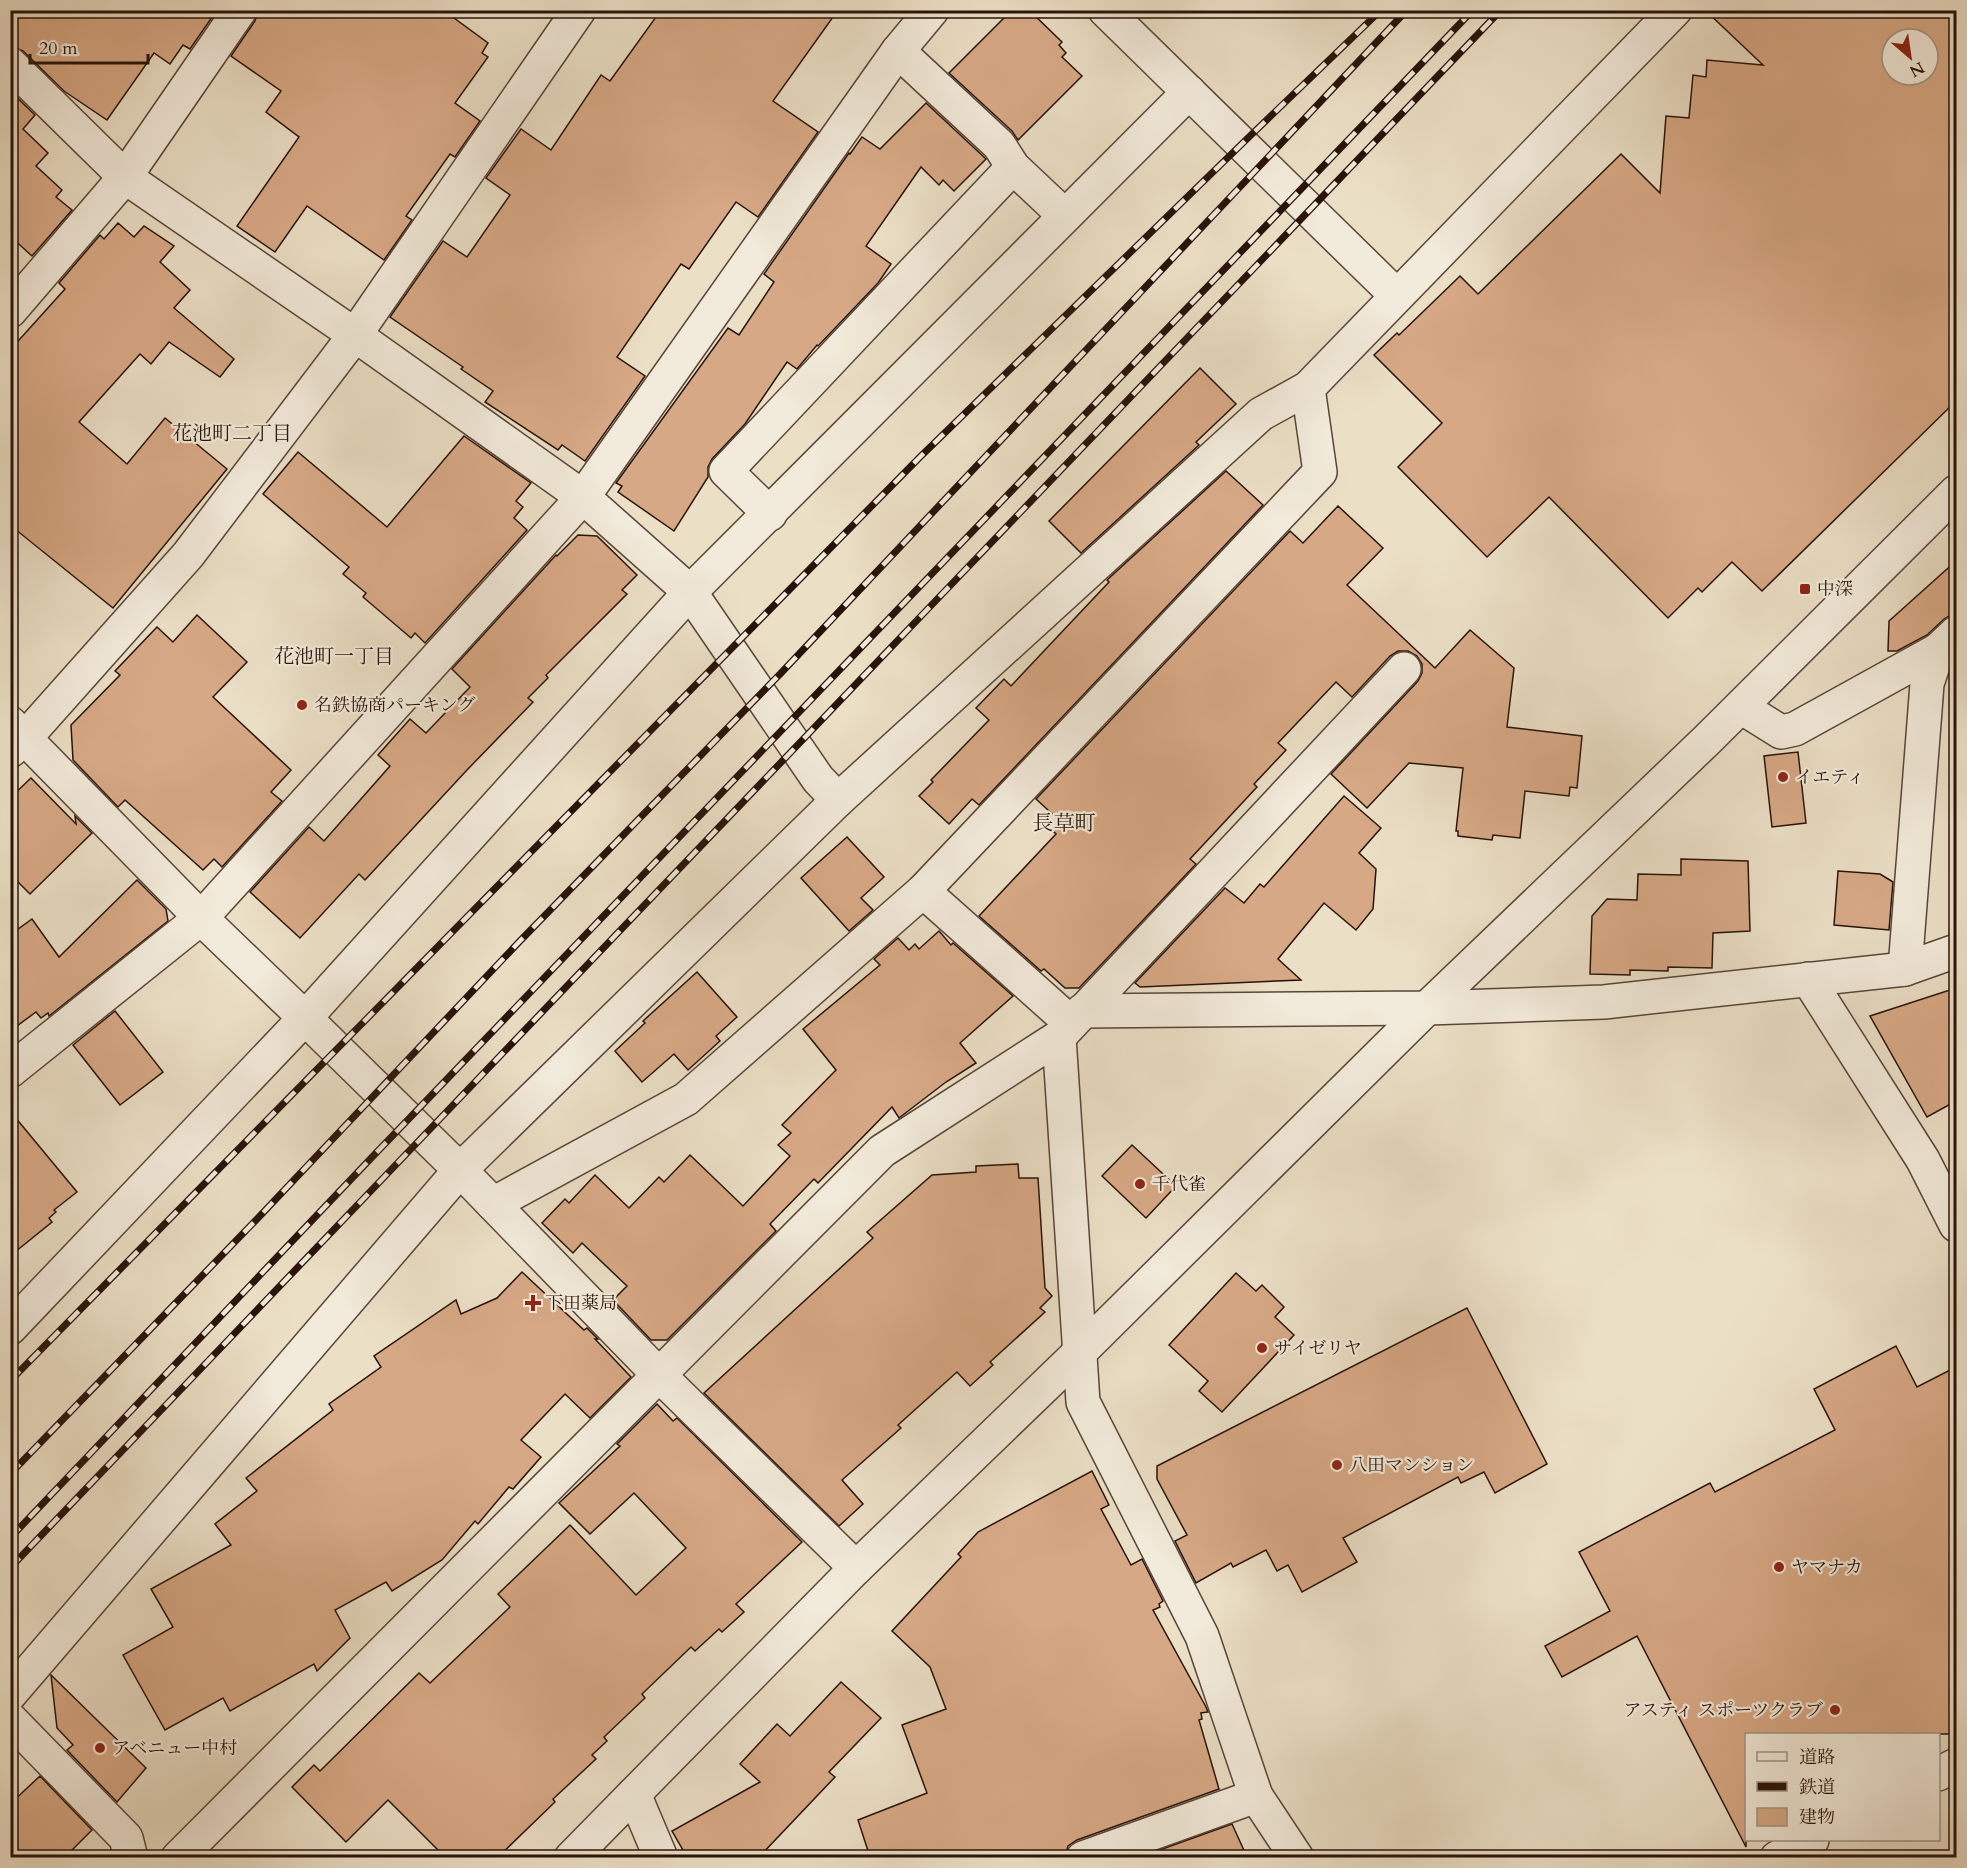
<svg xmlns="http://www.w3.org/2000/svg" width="1967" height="1868" viewBox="0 0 1967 1868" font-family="Cardo,'Noto Serif JP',serif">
  <rect width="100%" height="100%" fill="#ebdfc6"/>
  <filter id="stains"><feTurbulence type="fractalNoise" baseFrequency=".00333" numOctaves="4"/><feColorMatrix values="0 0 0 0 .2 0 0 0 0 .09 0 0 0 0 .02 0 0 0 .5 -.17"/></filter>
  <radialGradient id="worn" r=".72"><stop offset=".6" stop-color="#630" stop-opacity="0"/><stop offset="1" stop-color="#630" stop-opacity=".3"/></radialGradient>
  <!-- building -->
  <g fill="#d7a885" stroke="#28130a" stroke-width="1.5" fill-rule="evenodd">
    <path d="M10,10H217L190,49L183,45L170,64L154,53L107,120L64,91L23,51L10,46Z"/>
    <path d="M259,10H443L488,43L482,53L488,57L455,103L480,121L455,157L450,154L406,216L412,220L384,260L307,206L275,252L237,226L299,137L266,112L281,91L231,56L255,21Z"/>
    <path d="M661,10H838L773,101L818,132L758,217L736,202L689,269L681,264L617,357L645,376L585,461L562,445L558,450L485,402L493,391L461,369L463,367L390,317L443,241L467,257L510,195L486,178L521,129L551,150L601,75L610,81Z"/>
    <path d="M1012,10H1029L1062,42L1059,45L1066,53L1062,57L1082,76L1018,140L1012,131L949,73Z"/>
    <path d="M1705,10H1956V401L1762,591L1732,562L1702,592L1698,588L1668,618L1549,497L1487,557L1398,467L1442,423L1374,355L1397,333L1399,335L1460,276L1478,294L1621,154L1660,193L1666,116L1689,118L1693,75L1706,77L1707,60L1763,65ZM1892,39H1928V75H1892Z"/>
    <path d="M10,91L35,115L23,129L48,153L36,166L62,190L56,197L72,210L32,256L10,236Z"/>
    <path d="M926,103L986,159L954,191L943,180L939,185L921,167L866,246L891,264L878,283L818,346L817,345L797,369L787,362L745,424L712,459L708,467V477L674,531L618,492L622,486L616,483L728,328L739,335L774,282L764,274L849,153L850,154L862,137L880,149Z"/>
    <path d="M118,223L134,237L144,226L174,246L160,262L190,290L174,308L234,359L220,377L169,342L151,364L140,354L79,422L127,464L165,418L227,469L113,608L10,525V350L65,289L59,283L100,235L104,239Z"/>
    <path d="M1200,368L1236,404L1196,442L1199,445L1081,553L1049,521Z"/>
    <path d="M464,436L531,483L516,501L523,507L514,518L527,530L425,643L415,633L411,638L363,597L366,593L343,574L349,567L263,494L298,452L387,527Z"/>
    <path d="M1226,471L1263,505L979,805L972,799L949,824L919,796L933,782L931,780L989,720L976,708L1004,679L1011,686L1109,582L1107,580Z"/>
    <path d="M1338,506L1383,548L1347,585L1435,668L1470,630L1514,668L1507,727L1582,736L1577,788L1570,787L1569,796L1525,791L1520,838L1493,835L1492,840L1458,836V831H1456L1463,768L1409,763L1367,808L1331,774L1418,681L1422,673V664L1417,656L1408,651H1398L1390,656L1352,697L1336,682L1278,743L1286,750L1254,784L1257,787L1190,859L1196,864L1079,988H1065L1044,969L1041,971L979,916L1056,834L1052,830L1060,821L1036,799L1290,531L1303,543Z"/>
    <path d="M578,535L597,536L637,575L622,590L627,594L546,675L548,678L528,698L533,702L467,770L365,880L359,874L300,938L250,892L309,827L324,841L390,766L378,755L410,719L426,733L470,687L452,669L556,555L557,556Z"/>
    <path d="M1956,561V615H1951L1944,619L1927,635L1897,651H1888L1889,621Z"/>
    <path d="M197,615L247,662L213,697L291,770L271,792L282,801L222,867L214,859L203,870L125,800L118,807L73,760L71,725L120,675L115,671L157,627L173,642Z"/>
    <path d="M1798,752L1806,823L1772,827L1764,756Z"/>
    <path d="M31,778L76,824L75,816L92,833L30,894L10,874V798Z"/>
    <path d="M1344,796L1381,828L1359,853L1376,869L1373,909L1356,930L1324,903L1278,959L1301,980L1140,987L1135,983L1225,888L1244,903L1260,884L1264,887Z"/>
    <path d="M847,837L884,877L861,898L873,910L849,931L801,878Z"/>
    <path d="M1681,859L1748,861L1750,931L1713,933L1712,968L1668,967V971L1630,970V975L1590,974L1592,916L1607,899L1637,900L1638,874L1681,875Z"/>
    <path d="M1838,871L1880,874L1893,882L1889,930L1834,925Z"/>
    <path d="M137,880L166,909L168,921L49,1016L48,1013L41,1018L36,1012L10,1031V935L32,919L59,957Z"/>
    <path d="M939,931L951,945L953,943L1013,996L960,1043L976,1063L946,1082L899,1118L892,1107L818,1183L814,1179L770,1224L776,1231L667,1340H651L613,1300L627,1286L582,1243L573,1253L542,1223L565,1199L569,1203L595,1175L629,1208L659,1177L664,1182L690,1155L743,1206L790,1156L778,1145L791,1133L782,1125L836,1070L803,1029L880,965L874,959L898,938L909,950L915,944L919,949Z"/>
    <path d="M697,972L737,1017L716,1036L720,1041L688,1070L674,1054L642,1082L615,1051L645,1023L643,1021Z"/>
    <path d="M1956,988V1101L1927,1117L1870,1016Z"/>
    <path d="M115,1011L163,1072L120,1105L73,1045Z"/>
    <path d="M10,1111L77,1192L54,1210L56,1212L49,1218L52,1222L10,1256Z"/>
    <path d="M1132,1145L1176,1186L1146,1218L1102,1176Z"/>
    <path d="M1018,1164L1019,1178H1038L1045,1288L1052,1296L1040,1308L1045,1312L990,1362L993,1365L970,1386L957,1372L898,1425L901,1428L842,1480L863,1504L839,1526L704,1393L873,1238L867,1232L932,1175L976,1172V1166Z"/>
    <path d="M522,1272L584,1330L587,1328L598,1339H595L631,1377L590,1418L565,1394L521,1440L541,1457L513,1489L509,1487L478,1524L475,1521L442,1560L392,1591L386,1582L335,1610L350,1638L317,1671L314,1664L230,1711L223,1698L165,1730L123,1655L173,1627L151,1589L231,1545L215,1524L257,1491L246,1478L333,1410L329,1404L381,1367L374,1356L456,1300L461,1314L497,1298Z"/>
    <path d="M1236,1273L1256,1291L1262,1285L1284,1307L1275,1317L1294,1335L1222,1412L1199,1391L1208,1381L1169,1345Z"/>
    <path d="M1467,1308L1547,1464L1495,1493L1484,1472L1461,1483L1458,1477L1343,1538L1357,1562L1302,1592L1288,1565L1277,1571L1266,1550L1233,1567L1231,1563L1196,1583L1175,1541L1187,1535L1157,1479V1466Z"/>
    <path d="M1896,1346L1917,1387L1956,1367V1734H1746V1847L1637,1636L1562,1677L1545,1646L1610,1611L1579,1552L1710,1483L1715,1492L1835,1430L1814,1389Z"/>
    <path d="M657,1404L673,1421L677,1418L802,1542L736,1604L744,1612L722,1632L719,1629L695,1651L691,1647L642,1694L645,1698L604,1737L607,1741L592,1755L596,1759L553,1799L555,1802L498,1857H445L388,1800L346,1842L292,1787L314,1765L320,1771L419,1673L430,1683L510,1607L498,1594L570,1525L636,1595L686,1548L634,1493L590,1534L559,1503L620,1446L617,1444Z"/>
    <path d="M1092,1471L1109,1505L1101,1509L1131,1565L1142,1559L1163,1601L1159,1604L1160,1607L1153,1610L1206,1707L1208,1712L1201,1713L1202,1719L1199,1720L1219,1789L1077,1840L1068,1846L1065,1857H870L858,1820L927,1793L902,1725L946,1709L930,1667L892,1631L961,1557L958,1554L978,1532Z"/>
    <path d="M51,1675L146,1768L117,1802L67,1750L73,1745L57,1728Z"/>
    <path d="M841,1682L881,1718L829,1772L835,1777L759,1857H687L672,1831L760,1782L740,1764L777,1724L790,1736Z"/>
    <path d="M40,1776L92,1830L65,1857H10V1804Z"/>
    <path d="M1232,1824L1247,1857H1140Z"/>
  </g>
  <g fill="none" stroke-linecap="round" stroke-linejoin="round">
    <!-- minor casing -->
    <g stroke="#594639" stroke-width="36">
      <g id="minor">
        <path d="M1105,10L1397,296"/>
        <path d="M898,51L999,145L1013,167L1065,216"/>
        <path d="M10,64L125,177L355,335L583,497L690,592L818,779L838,800"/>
        <path d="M10,311L125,177L240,10"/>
        <path d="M770,514L726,471L1013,167"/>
        <path d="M1741,707L1781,732L1795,729L1938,650"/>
        <path d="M10,723L201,918L305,1018L460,1170L658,1374L856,1568"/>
        <path d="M10,751L25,738L188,555L355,335L579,10"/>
        <path d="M923,891L1071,1023"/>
        <path d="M1905,969L1927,684L1938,650L1956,633"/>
        <path d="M1808,979L1923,1160L1956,1225"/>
        <path d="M1082,1011L1427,1008L1604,1002L1905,969L1956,951"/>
        <path d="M1059,1037L1083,1402L1202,1636L1256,1796L1297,1858"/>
        <path d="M10,1071L201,918L583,497L898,51L932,10"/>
        <path d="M493,1204L686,1099L923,891L1320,472L1308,388"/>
        <path d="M10,1328L305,1018L690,592L1189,92"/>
        <path d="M10,1694L460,1170L838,800L1261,414L1308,388L1675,10"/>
        <path d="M10,1719L126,1838L131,1858"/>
        <path d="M1938,1774L1956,1765"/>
        <path d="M634,1794L661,1858"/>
        <path d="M178,1858L882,1151L1059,1037L1404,669"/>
        <path d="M571,1858L856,1568L1081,1351L1427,1008L1708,739L1956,492"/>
        <path d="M1083,1858L1256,1796"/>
        <path d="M1777,1858L1812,1840"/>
      </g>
    </g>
    <!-- minor -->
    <use href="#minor" stroke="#f2eada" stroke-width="33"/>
    <!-- rail casing -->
    <g stroke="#28130a" stroke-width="7">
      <g id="rail">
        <path d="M10,1381L920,457L1251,135L1381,10"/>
        <path d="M10,1474L258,1218L519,942L782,672L1407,10"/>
        <path d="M10,1538L376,1153L1473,10"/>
        <path d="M10,1568L1501,10"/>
      </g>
    </g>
    <!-- rail -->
    <use href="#rail" stroke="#f2eada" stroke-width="4.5" stroke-dasharray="14" stroke-linecap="butt"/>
  </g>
  <!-- markers -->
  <g fill="#8f2418" stroke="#f2eada" stroke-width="2">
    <rect x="1799" y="583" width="12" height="12" rx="3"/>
    <circle cx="302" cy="705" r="6"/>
    <circle cx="1783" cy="777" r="6"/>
    <circle cx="1140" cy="1184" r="6"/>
    <path d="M530 1294h6v6h6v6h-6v6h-6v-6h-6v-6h6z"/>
    <circle cx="1262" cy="1348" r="6"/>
    <circle cx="1337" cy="1465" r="6"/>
    <circle cx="1779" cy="1567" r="6"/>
    <circle cx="1835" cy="1710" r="6"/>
    <circle cx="100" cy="1748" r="6"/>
  </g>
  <g text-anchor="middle" stroke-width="4.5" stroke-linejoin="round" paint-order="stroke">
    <!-- poi labels -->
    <g font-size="18" fill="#28130a" stroke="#f2eada" text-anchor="start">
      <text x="1817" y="595">中深</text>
      <text x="314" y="711">名鉄協商パーキング</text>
      <text x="1795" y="783">イエティ</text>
      <text x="1152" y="1190">千代雀</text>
      <text x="545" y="1309">下田薬局</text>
      <text x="1274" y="1354">サイゼリヤ</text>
      <text x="1349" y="1471">八田マンション</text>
      <text x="1791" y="1573">ヤマナカ</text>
      <text x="1823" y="1716" text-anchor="end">アスティ スポーツクラブ</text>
      <text x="112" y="1754">アベニュー中村</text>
    </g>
    <!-- neighbourhood labels -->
    <g font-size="20" fill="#28130a" stroke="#f2eada">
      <text x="232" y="440">花池町二丁目</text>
      <text x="334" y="663">花池町一丁目</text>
    </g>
    <!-- quarter labels -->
    <g font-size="21" fill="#28130a" stroke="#f2eada">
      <text x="1064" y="830">長草町</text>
    </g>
  </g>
  <!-- margin -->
  <rect width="1967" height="1868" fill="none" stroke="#ebdfc6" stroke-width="36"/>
  <rect x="12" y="12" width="1943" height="1844" fill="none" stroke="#28130a" stroke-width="3"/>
  <rect x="18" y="18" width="1931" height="1832" fill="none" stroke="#28130a" stroke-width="1.5"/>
  <!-- legend -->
  <rect x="1745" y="1733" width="195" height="108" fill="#f2eada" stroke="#a19487" stroke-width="1.5"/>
  <rect x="1757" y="1752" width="30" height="9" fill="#f2eada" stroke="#a19487" stroke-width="1.5"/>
  <text x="1799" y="1763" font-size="18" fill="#28130a">道路</text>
  <rect x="1757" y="1782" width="30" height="9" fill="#28130a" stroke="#a19487" stroke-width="1.5"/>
  <text x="1799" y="1793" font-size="18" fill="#28130a">鉄道</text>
  <rect x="1757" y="1808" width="30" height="18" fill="#d7a885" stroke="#a19487" stroke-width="1.5"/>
  <text x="1799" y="1823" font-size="18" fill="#28130a">建物</text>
  <!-- north arrow -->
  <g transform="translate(1910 57) rotate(151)"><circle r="28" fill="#f2eada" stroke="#a19487" stroke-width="1.5"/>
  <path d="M0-4.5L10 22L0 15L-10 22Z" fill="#8f2418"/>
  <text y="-9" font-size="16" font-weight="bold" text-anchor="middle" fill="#28130a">N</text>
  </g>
  <!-- scale -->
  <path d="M30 54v9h118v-9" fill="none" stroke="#28130a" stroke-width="3"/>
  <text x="39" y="54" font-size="18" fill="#28130a" stroke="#f2eada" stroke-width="4.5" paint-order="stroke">20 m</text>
  <rect width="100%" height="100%" filter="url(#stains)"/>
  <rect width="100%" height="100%" fill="url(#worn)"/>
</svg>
